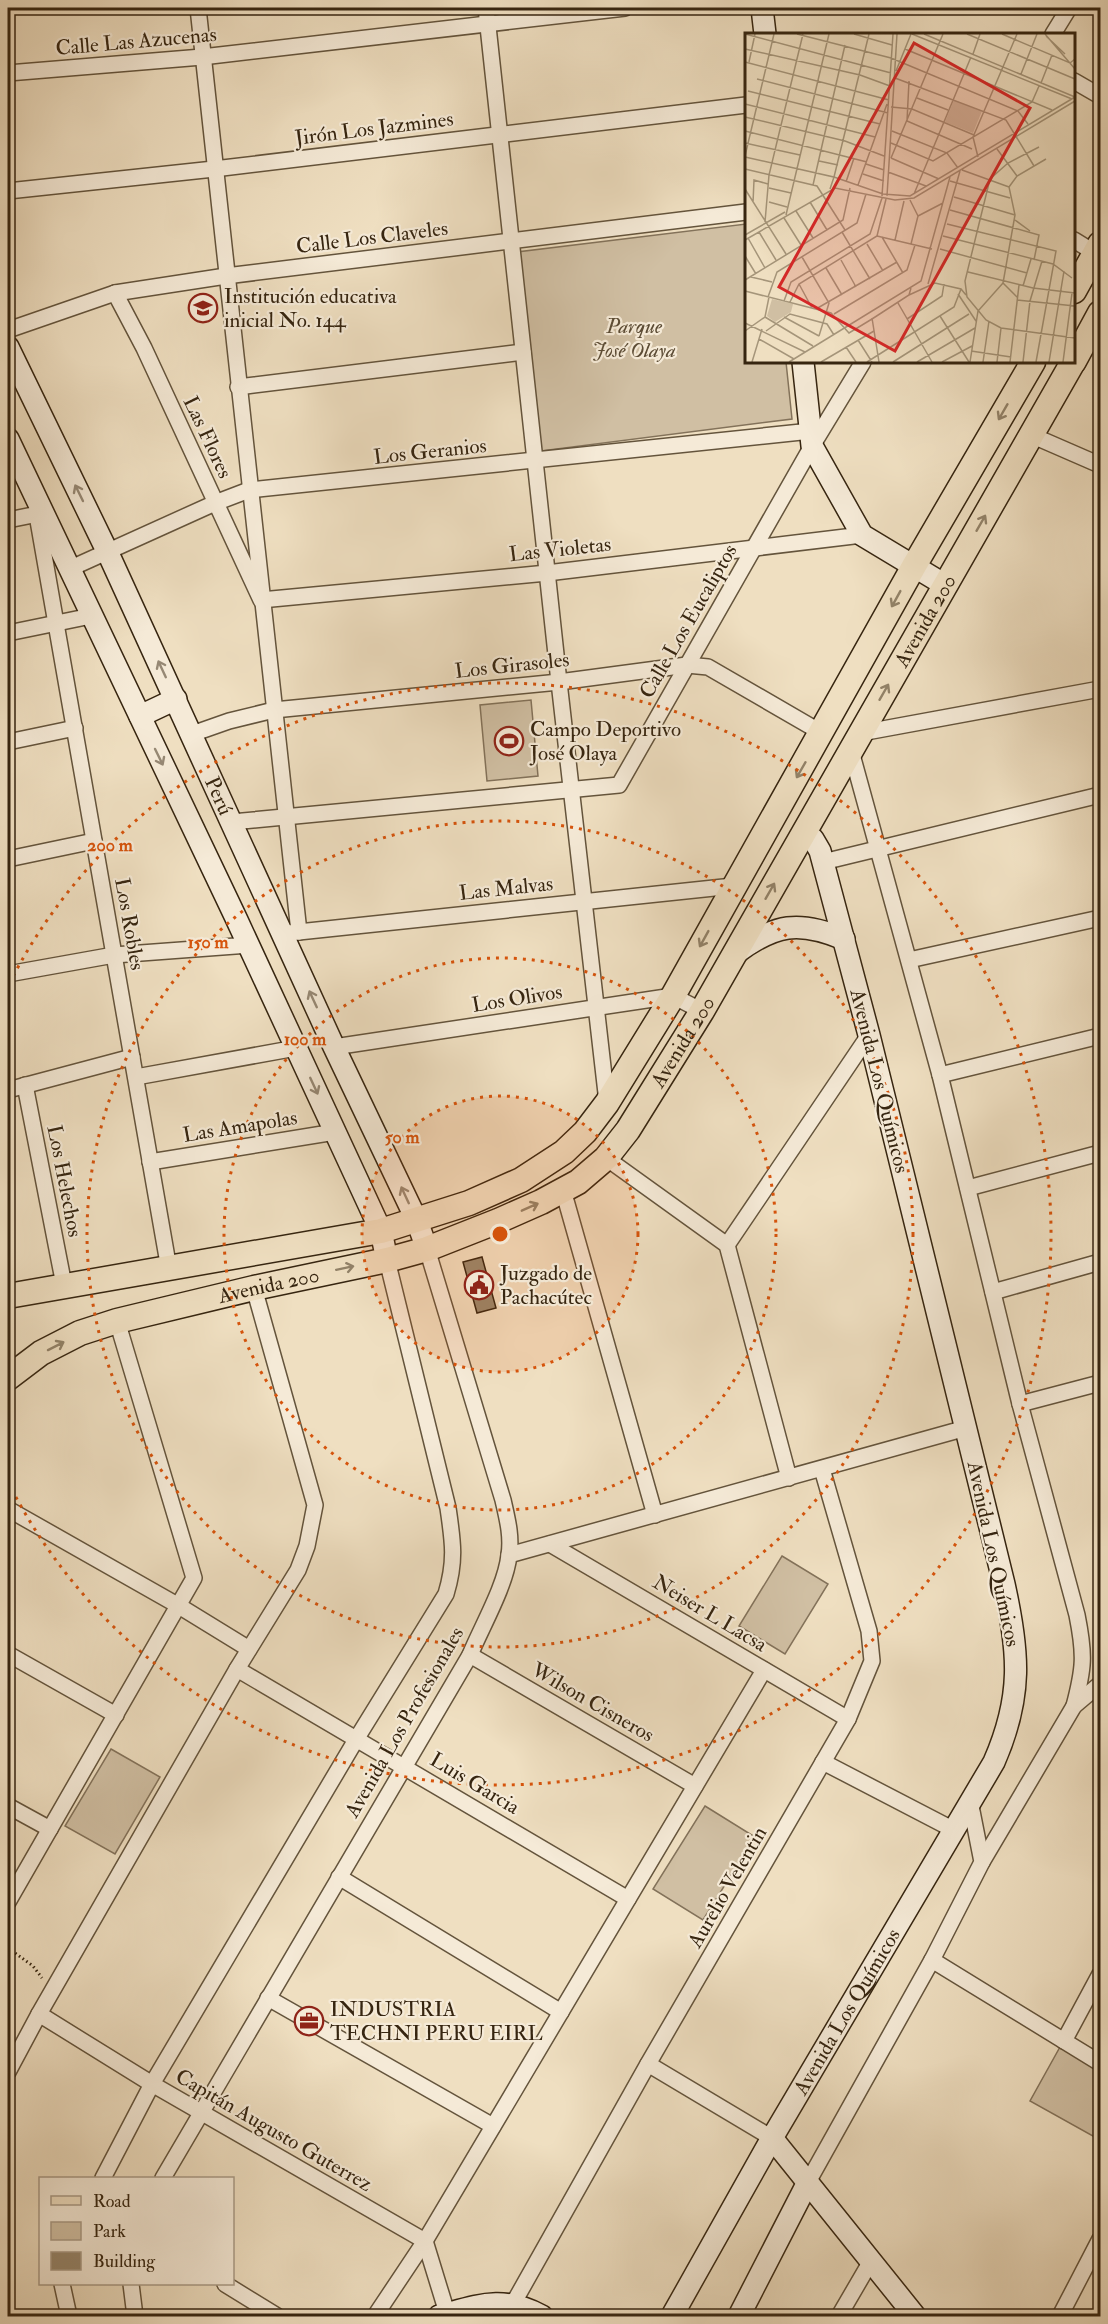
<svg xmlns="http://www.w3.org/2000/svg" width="1108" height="2324" viewBox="0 0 1108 2324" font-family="'IM FELL Double Pica',serif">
  <rect width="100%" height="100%" fill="#efdfc1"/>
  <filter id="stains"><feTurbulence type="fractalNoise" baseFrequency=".00333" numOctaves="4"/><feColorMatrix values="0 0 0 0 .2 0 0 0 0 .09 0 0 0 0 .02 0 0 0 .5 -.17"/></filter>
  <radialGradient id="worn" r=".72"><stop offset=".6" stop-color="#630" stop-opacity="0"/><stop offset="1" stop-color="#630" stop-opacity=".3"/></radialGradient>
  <!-- green -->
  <g fill="#d0bfa3" stroke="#83725a" stroke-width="1.5">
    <path d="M746,224V362H786L792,419L541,451L517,252Z"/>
    <path d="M531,700L538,776L487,781L480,705Z"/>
    <path d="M782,1556L828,1584L785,1654L739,1626Z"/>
    <path d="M111,1749L160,1777L115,1854L65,1826Z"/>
    <path d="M705,1806L755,1837L703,1920L653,1889Z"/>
    <path d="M1060,2047L1100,2070V2140L1030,2101Z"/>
  </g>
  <!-- building -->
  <path fill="#96866c" stroke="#362510" stroke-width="1.5" d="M482,1257L496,1308L477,1313L463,1262Z"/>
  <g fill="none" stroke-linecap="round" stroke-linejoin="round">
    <!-- street casing -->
    <g stroke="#64543c" stroke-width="18">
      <g id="street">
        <path d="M198,8L299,932"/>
        <path d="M486,8L559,682L607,1102"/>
        <path d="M1053,34L1069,8"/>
        <path d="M8,73L202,57L625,8"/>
        <path d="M1074,81L1100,96"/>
        <path d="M8,191L214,169L746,105"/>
        <path d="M1074,240L1100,256"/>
        <path d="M115,293L144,348L261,600L547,573L862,535"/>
        <path d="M8,330L115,293L226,276L746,212"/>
        <path d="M238,387L523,352"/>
        <path d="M1031,435L1100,465"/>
        <path d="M37,515L169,1269"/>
        <path d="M8,520L43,513"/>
        <path d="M69,569L215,503L249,490L811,431"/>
        <path d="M8,633L91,616"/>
        <path d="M861,733L1100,689"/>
        <path d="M192,734L229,721L274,710L559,682L687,665L708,667L822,733"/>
        <path d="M8,742L75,728"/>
        <path d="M851,751L940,1075L1020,1404L1077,1615C1085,1655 1084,1668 1074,1706"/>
        <path d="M232,822L619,785L812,446L863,362"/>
        <path d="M8,859L94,841"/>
        <path d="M823,862L1100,795"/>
        <path d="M289,933L733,886"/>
        <path d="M909,960L1100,918"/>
        <path d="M8,974L114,955L249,945"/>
        <path d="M334,1047L673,996L702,1011"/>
        <path d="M940,1075L1100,1036"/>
        <path d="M136,1077L296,1048"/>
        <path d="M25,1085L64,1285"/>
        <path d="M8,1090L132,1057"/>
        <path d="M606,1158L727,1245L789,1478"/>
        <path d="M150,1162L335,1132"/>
        <path d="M968,1188L1100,1153"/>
        <path d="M563,1190L655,1515"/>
        <path d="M727,1245L869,1035"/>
        <path d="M993,1292L1100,1262"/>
        <path d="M1020,1404L1100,1383"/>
        <path d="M8,1509L179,1606L249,1649"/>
        <path d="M550,1544L848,1719"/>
        <path d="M509,1555L966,1428"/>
        <path d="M8,1654L116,1715"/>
        <path d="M470,1655L695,1786"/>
        <path d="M237,1669L628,1899"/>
        <path d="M823,1762L954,1830"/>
        <path d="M8,1806L50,1829"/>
        <path d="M982,1862L1074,1706L1100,1684"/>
        <path d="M339,1877L561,2012"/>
        <path d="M8,1902L194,1578L117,1321"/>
        <path d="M932,1960L1100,2063"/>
        <path d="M268,1998L493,2126"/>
        <path d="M39,2014L152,2084L425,2241L448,2316"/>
        <path d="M1064,2041L1100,1974"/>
        <path d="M648,2064L772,2138"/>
        <path d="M8,2072L39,2014L237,1669L298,1570L307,1546L315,1505L254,1288"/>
        <path d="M103,2178L152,2084L357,1738L446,1594C456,1561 453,1542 448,1508L387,1260"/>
        <path d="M163,2178L470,1655C482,1626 506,1585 509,1555C512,1536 507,1518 503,1500L427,1249"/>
        <path d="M808,2182L932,1960L982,1862L970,1801"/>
        <path d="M62,2284L69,2316"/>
        <path d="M131,2284L135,2316"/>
        <path d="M225,2284L277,2316"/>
        <path d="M513,2304L648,2064L848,1719L872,1661L869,1631L822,1469"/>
        <path d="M375,2316L425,2241L764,1670"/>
        <path d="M839,2316L871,2261"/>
        <path d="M1060,2316L1100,2239"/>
      </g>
    </g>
    <!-- secondary casing -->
    <g stroke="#362510" stroke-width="24">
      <g id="secondary">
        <path d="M762,8L765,34"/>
        <path id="s1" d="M8,347L108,553L334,1047L417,1221L427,1249"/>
        <path d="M803,362L812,446L862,535L945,585"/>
        <path d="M8,439L236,918L381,1231L387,1260"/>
        <path d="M140,716L176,699"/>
        <path d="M736,953C775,924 799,920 844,939"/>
        <path d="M772,2138L915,2316"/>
        <path d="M439,2316C480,2305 502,2295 542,2316"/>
        <path id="s2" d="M672,2316L772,2138L994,1762C1023,1696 1019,1652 1004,1584L869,1035L820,851L813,839L804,835"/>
        <path d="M739,2316L808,2182"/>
      </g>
    </g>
    <!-- primary casing -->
    <g stroke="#362510" stroke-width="27">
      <g id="primary">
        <path d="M1074,291L1100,244"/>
        <path d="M1074,361L1100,313"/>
        <path d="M8,1296L381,1231L469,1203L521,1180L564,1152L585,1132L607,1103L673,996L914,566L1033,362"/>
        <path id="s3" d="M8,1378L41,1353L80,1333L117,1321L254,1288L387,1260L427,1249L498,1221L541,1202L578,1182L606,1158L628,1130L702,1011L1073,362"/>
      </g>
    </g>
    <!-- path -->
    <path stroke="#362510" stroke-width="3" stroke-dasharray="1.5 3" stroke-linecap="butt" d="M8,1948L33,1966L42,1978"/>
    <!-- street -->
    <use href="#street" stroke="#f5ead7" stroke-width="15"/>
    <!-- secondary -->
    <use href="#secondary" stroke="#f5ead7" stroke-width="21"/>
    <!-- primary -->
    <use href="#primary" stroke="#efdfc1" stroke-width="24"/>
  </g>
  <!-- one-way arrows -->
  <defs><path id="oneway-shaft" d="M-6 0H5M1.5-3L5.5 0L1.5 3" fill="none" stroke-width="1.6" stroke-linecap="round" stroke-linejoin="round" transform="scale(1.5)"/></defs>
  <g stroke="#928268">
    <use href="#oneway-shaft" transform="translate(1003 412) rotate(120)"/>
    <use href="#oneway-shaft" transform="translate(981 523) rotate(-60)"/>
    <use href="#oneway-shaft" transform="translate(896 599) rotate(119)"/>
    <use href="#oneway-shaft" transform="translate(884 692) rotate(-60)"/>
    <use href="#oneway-shaft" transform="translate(801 770) rotate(120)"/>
    <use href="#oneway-shaft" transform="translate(770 891) rotate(-60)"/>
    <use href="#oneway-shaft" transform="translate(704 939) rotate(119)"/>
    <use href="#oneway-shaft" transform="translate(530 1207) rotate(-24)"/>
    <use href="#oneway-shaft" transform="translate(345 1268) rotate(-12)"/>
    <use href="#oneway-shaft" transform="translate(56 1346) rotate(-27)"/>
  </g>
  <g stroke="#968874">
    <use href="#oneway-shaft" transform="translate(79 493) rotate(-116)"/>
    <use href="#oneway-shaft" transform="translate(162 669) rotate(-115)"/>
    <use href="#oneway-shaft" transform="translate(159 757) rotate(64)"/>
    <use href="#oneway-shaft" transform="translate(313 999) rotate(-115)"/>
    <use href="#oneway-shaft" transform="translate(314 1086) rotate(65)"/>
    <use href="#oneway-shaft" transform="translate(405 1195) rotate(-115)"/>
  </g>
  <!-- distance rings -->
  <circle cx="500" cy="1234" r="138" fill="#d6540c" fill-opacity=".12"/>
  <g fill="none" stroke="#d6540c" stroke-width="3" stroke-dasharray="3 6">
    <circle cx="500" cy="1234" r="138"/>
    <circle cx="500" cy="1234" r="276"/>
    <circle cx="500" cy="1234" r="413"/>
    <path d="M9 984A551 551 0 1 1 9 1484"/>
  </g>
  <!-- icons -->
  <defs>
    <g id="school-ring" transform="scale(1.5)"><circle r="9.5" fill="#f5ead7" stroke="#8f2418" stroke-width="1.5"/><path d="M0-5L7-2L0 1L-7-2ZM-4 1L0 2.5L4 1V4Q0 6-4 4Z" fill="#8f2418"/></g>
    <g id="stadium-ring" transform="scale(1.5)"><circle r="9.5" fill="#f5ead7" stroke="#8f2418" stroke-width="1.5"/><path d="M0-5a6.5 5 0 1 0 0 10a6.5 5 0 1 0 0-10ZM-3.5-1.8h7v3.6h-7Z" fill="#8f2418"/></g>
    <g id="civic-ring" transform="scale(1.5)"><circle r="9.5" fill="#f5ead7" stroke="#8f2418" stroke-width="1.5"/><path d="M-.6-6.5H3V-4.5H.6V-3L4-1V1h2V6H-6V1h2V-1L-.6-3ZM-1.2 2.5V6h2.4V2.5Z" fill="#8f2418"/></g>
    <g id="office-ring" transform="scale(1.5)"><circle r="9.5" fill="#f5ead7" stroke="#8f2418" stroke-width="1.5"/><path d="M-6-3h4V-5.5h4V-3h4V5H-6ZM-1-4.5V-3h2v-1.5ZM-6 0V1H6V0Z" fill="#8f2418"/></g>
  </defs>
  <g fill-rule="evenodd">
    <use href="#school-ring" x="203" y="308"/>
    <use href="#stadium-ring" x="509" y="741"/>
    <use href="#civic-ring" x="479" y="1285"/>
    <use href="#office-ring" x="309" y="2021"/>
  </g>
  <g text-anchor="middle" stroke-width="4.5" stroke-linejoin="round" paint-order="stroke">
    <!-- street labels -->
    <g font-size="21" fill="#362510" stroke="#f5ead7">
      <text transform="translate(136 41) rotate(-5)" y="7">Calle Las Azucenas</text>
      <text transform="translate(374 128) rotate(-7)" y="7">Jirón Los Jazmines</text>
      <text transform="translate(372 237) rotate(-7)" y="7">Calle Los Claveles</text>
      <text transform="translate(208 437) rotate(65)" y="7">Las Flores</text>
      <text transform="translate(430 451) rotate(-6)" y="7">Los Geranios</text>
      <text transform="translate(560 549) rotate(-6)" y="7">Las Violetas</text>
      <text transform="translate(688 621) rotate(-60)" y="7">Calle Los Eucaliptos</text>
      <text dy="7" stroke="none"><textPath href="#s3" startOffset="1270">Avenida 200</textPath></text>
      <text transform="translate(512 665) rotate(-6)" y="7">Los Girasoles</text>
      <text dy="7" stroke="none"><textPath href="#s1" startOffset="496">Perú</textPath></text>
      <text transform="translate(506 888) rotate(-6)" y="7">Las Malvas</text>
      <text transform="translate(130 924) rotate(80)" y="7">Los Robles</text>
      <text transform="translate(517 998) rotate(-9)" y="7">Los Olivos</text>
      <text dy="7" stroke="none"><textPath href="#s3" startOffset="784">Avenida 200</textPath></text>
      <text transform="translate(880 1081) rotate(76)" y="7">Avenida Los Químicos</text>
      <text transform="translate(240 1126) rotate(-9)" y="7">Las Amapolas</text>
      <text transform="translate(65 1181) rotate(79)" y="7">Los Helechos</text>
      <text dy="7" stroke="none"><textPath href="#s3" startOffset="280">Avenida 200</textPath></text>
      <text transform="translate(994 1554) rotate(78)" y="7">Avenida Los Químicos</text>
      <text transform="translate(710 1613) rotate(31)" y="7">Neiser L Lacsa</text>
      <text transform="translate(593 1702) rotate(30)" y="7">Wilson Cisneros</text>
      <text transform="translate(404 1722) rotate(-60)" y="7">Avenida Los Profesionales</text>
      <text transform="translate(475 1783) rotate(31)" y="7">Luis Garcia</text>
      <text transform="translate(727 1887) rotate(-60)" y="7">Aurelio Velentin</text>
      <text dy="7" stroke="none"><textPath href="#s2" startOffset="351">Avenida Los Químicos</textPath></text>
      <text transform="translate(274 2130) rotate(30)" y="7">Capitán Augusto Guterrez</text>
    </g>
    <!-- poi labels -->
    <g font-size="21" fill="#362510" stroke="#f5ead7" text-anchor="start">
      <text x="224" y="303">Institución educativa<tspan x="224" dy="24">inicial No. 144</tspan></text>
      <text x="530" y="736">Campo Deportivo<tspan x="530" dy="24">José Olaya</tspan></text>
      <text x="500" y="1280">Juzgado de<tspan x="500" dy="24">Pachacútec</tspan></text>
      <text x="330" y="2016">INDUSTRIA<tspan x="330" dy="24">TECHNI PERU EIRL</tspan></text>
    </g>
    <!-- park labels -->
    <g font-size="21" font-style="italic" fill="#5c4c35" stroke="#f5ead7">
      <text x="634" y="333">Parque<tspan x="634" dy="24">José Olaya</tspan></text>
    </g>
  </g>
  <!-- overview -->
  <g transform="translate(745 33)">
    <rect width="330" height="330" fill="#efdfc1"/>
    <path d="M209,67L237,78L228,100L200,89ZM27,266L48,271L46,279L30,289L22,283Z" fill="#d0bfa3"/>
    <path fill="none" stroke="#a5957a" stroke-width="1.5" d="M0,1L146,40M52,1L146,25L273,78L283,91M109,1L147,12M167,1L327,66M179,1L330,64M222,1L330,46M257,1L325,30L330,26M300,1L330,36M301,3L320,21M0,16L115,42L145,53M160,16L307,77M228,21L235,1M0,29L144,67M4,29L10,1M151,38L166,1M276,41L292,1M150,45L261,87L289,133M12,46L143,80M164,48L162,88L227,116M296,50L307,22M3,58L135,91M172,65L203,77M0,71L130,104M146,74L167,76L229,102M0,84L100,108L139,123M0,98L122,129M147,98L202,120L213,135M0,110L55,122M146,110L188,128L287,69L294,53M294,114L263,130L245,146L220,248L222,264L241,287L256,295L330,305M252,116L272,143M0,123L29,1M0,124L89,144L124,1M233,124L228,104L272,1M146,125L198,1M146,125L194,146M74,128L93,132M121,131L139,137M0,136L72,153L100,197M217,137L264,154M143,139L181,153M118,141L139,148M205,148L265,165M101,149L109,125M68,152L100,12M113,152L142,71M24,155L46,160M0,156L41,221M85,156L89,144L138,161L165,163L330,64M169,161L226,24M137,163L148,1M142,163L152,1M209,164L270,182M165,167L173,183L166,211M24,169L42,174M65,169L82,197M8,170L9,147L23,151M205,177L294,202L289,227M51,178L68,205M41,182L84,1M173,183L198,170M39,185L56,212M270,187L285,198M20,189L24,142L58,1M202,191L311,218L291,329M14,199L31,227M97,199L125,246M0,202L40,179M132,203L187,216M198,203L308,231L327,245M137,204L158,240M3,205L20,235M0,207L90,155L150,167L169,165L330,68M150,207L159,168M122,211L138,238M195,216L282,240M0,223L11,241M57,224L84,270L74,303M96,227L111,254M81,235L97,262M223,239L288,255L330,260M6,244L27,249M0,247L98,187L105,155M54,251L67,275M183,251L215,138M278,253L286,226M0,258L86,280L104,300L127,286M213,261L231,288M164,262L190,250L216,256L221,262M23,264L32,239L112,190L121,161M273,265L258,250L270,182L264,154L272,143L301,126M272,267L330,273M39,268L46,249L125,201L137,165M45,269L54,251L132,203L141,166M153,270L187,329M71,276L152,229M89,281L162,237L170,212M195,283L224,329M20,284L68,313M39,284L74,303M127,285L134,329M127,286L164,262L166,255M162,286L197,263L199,251M0,290L60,319M0,298L20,284L24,264M21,298L45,281L82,291L89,302M14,306L49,326M113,307L127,329M101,314L111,329M226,318L266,324M7,329L17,296M44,329L176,248L205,144M76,329L129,298M122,329L209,274L216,256M148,329L224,281M172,329L230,295M197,329L227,313M225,329L233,278L258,250M238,329L244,288M252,329L256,295M265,329L274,252M278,329L285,268L297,228M304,329L319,238M318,329L327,260"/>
    <path fill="#d62828" fill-opacity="0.15" stroke="#d62828" stroke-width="3" d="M169,10L285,75L150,318L34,254Z"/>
    <rect width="330" height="330" fill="none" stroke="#362510" stroke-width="3"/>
  </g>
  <circle cx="500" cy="1234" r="9" fill="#d6540c" stroke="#f5ead7" stroke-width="3"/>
  <g font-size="18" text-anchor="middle" font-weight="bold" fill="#d6540c" stroke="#f5ead7" stroke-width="4.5" stroke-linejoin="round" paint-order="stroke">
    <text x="110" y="851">200 m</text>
    <text x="208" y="948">150 m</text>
    <text x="305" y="1045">100 m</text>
    <text x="402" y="1143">50 m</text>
  </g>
  <!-- margin -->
  <rect width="1108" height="2324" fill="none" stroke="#efdfc1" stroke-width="30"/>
  <rect x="9" y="9" width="1090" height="2306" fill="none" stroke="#362510" stroke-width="3"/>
  <rect x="15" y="15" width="1078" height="2294" fill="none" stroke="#362510" stroke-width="1.5"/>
  <!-- legend -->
  <rect x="39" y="2177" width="195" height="108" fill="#f5ead7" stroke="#a99b87" stroke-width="1.5"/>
  <rect x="51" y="2196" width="30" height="9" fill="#efdfc1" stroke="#a99b87" stroke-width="1.5"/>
  <text x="93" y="2207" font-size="18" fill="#362510">Road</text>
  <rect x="51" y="2222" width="30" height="18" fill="#d0bfa3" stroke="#a99b87" stroke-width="1.5"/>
  <text x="93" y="2237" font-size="18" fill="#362510">Park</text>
  <rect x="51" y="2252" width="30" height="18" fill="#96866c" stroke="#a99b87" stroke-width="1.5"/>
  <text x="93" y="2267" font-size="18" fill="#362510">Building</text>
  <rect width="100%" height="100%" filter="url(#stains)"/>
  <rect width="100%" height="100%" fill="url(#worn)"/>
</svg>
